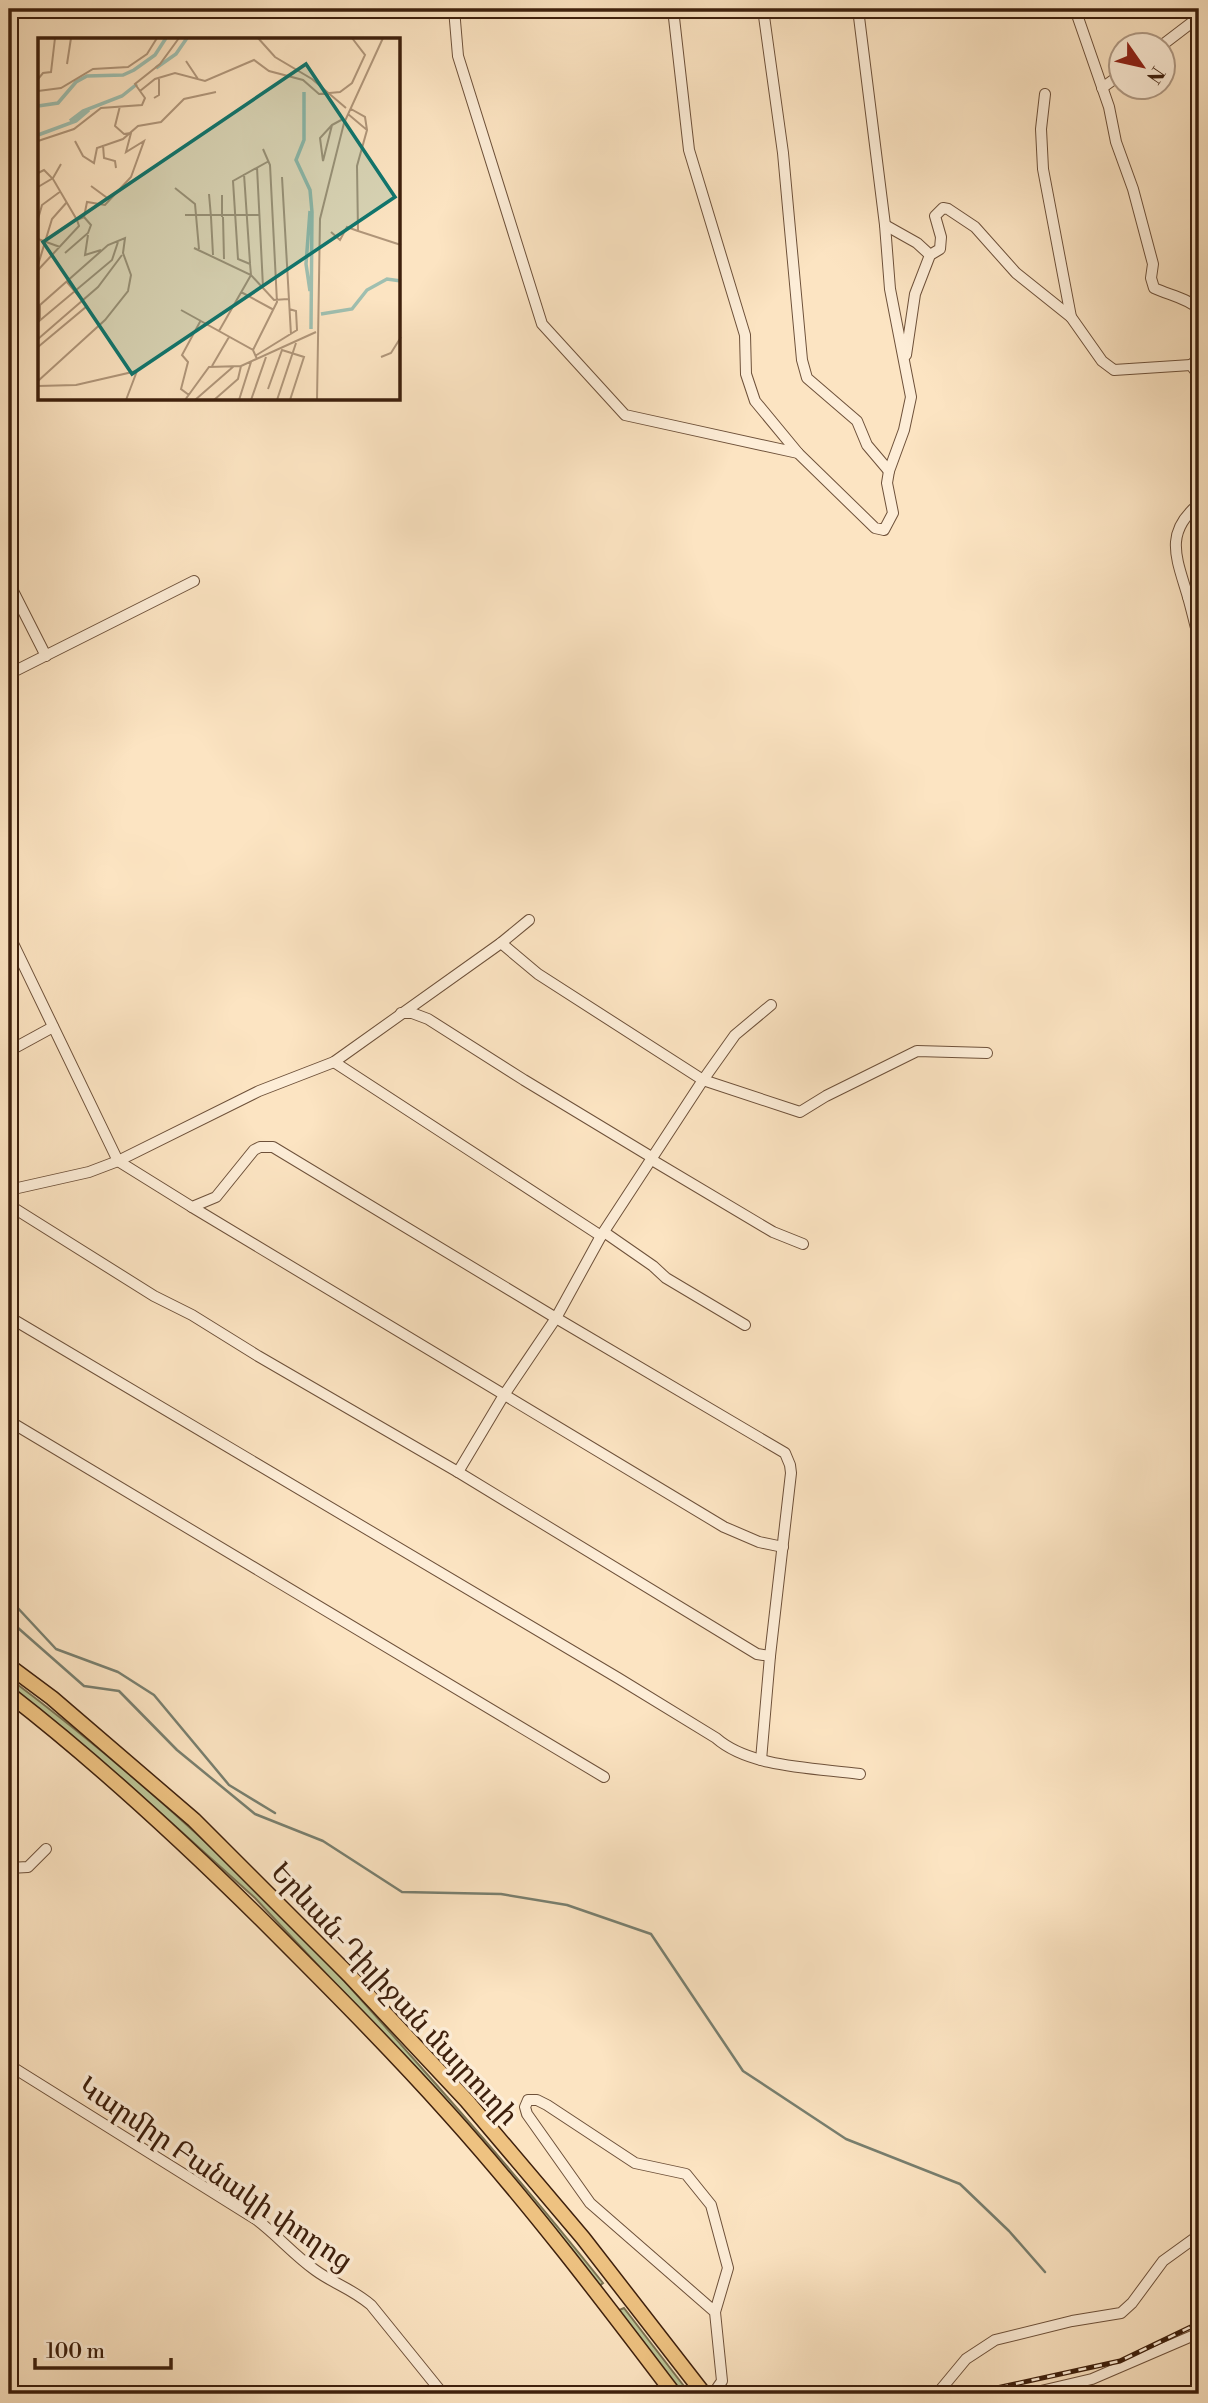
<svg xmlns="http://www.w3.org/2000/svg" width="1208" height="2403" viewBox="0 0 1208 2403" font-family="'Libre Bodoni','Noto Serif Armenian',serif">
  <rect width="100%" height="100%" fill="#fce4c2"/>
  <filter id="stains"><feTurbulence type="fractalNoise" baseFrequency=".00286" numOctaves="4"/><feColorMatrix values="0 0 0 0 .2 0 0 0 0 .09 0 0 0 0 .02 0 0 0 .5 -.17"/></filter>
  <radialGradient id="worn" r=".72"><stop offset=".6" stop-color="#630" stop-opacity="0"/><stop offset="1" stop-color="#630" stop-opacity=".3"/></radialGradient>
  <!-- green -->
  <g fill="#bbc596" stroke="#7c7252" stroke-width="2">
    <path d="M9,1678C110,1754 207,1839 296,1930C336,1970 373,2013 411,2056C477,2130 541,2205 603,2283L598,2287L343,1992L255,1898L125,1781L9,1687Z"/>
    <path d="M624,2308L690,2394H682L617,2311Z"/>
  </g>
  <g fill="none" stroke-linecap="round" stroke-linejoin="round">
    <!-- stream -->
    <g stroke="#787f6f" stroke-width="2.5">
      <path d="M9,1602L15,1605L56,1649L118,1672L154,1695L229,1785L275,1813"/>
      <path d="M9,1620L84,1686L119,1691L177,1750L255,1814L323,1841L402,1892L501,1894L567,1905L651,1934L743,2071L846,2139L960,2184L1009,2231L1045,2272"/>
    </g>
    <!-- minor casing -->
    <g stroke="#6e513a" stroke-width="12">
      <g id="minor">
        <path d="M454,9L458,56L542,324L625,415L798,453L875,528L884,530L893,513L887,483L889,471L904,430L911,397L890,289L885,225L858,9"/>
        <path d="M632,9L642,12L674,9"/>
        <path d="M673,9L689,150L745,335L746,374L755,401L798,453"/>
        <path d="M763,9L783,153L802,360L807,378L857,421L867,445L889,471"/>
        <path d="M1075,9L1109,107L1116,142L1133,189L1153,264L1151,278L1154,288C1169,295 1187,298 1199,309"/>
        <path d="M1186,9L1199,24"/>
        <path d="M1161,46L1199,17"/>
        <path d="M1102,88L1120,75"/>
        <path d="M1045,94L1041,129L1043,169L1071,317L1102,361L1114,370L1191,365"/>
        <path d="M885,225L917,243L930,255"/>
        <path d="M906,355L915,294L930,255L940,249L941,237L935,216L943,208L948,209L975,227L1016,273L1071,317"/>
        <path d="M1199,358L1191,365L1199,376"/>
        <path d="M1199,504C1163,533 1177,559 1188,597C1192,611 1195,625 1199,639"/>
        <path d="M9,583L46,656"/>
        <path d="M1188,597L1199,593"/>
        <path d="M9,674L194,581"/>
        <path d="M9,935L118,1161L192,1207L216,1197L254,1150L260,1147H273L556,1318L785,1453L790,1465L791,1473L770,1656L761,1760"/>
        <path d="M501,943L538,974L703,1080L800,1112L826,1096L917,1051L987,1053"/>
        <path d="M401,1013H412L428,1019L524,1080L653,1158"/>
        <path d="M9,1051L53,1027"/>
        <path d="M334,1062L601,1236"/>
        <path d="M652,1160L773,1232L803,1244"/>
        <path d="M9,1190L89,1172L118,1161L259,1091L334,1062L501,943L529,920"/>
        <path d="M9,1205L154,1296L192,1315L258,1356L458,1472L757,1654L770,1656"/>
        <path d="M192,1207L724,1527L759,1542L783,1547"/>
        <path d="M604,1232L653,1266L666,1278L745,1325"/>
        <path d="M9,1317L618,1678L716,1738C750,1768 816,1768 860,1774"/>
        <path d="M9,1421L604,1777"/>
        <path d="M458,1472L504,1395L556,1318L601,1236L703,1080L735,1035L771,1005"/>
        <path d="M9,1868L28,1867L46,1849"/>
        <path d="M9,1953L11,1957V1969L9,1971"/>
        <path d="M9,2065L257,2220C278,2236 294,2255 315,2270C334,2284 351,2288 371,2305L443,2394"/>
        <path d="M713,2394L722,2381L715,2312L590,2203L527,2114L525,2107L528,2100H537L547,2105L635,2163L686,2174L711,2205L728,2268L715,2312"/>
        <path d="M937,2394L966,2359L995,2340L1072,2321L1121,2313L1132,2303L1163,2261L1199,2235"/>
        <path d="M1028,2394L1092,2379L1199,2333"/>
      </g>
    </g>
    <!-- highway casing -->
    <g stroke="#3e200d" stroke-width="17">
      <g id="highway">
        <path d="M9,1666L52,1698L194,1820L349,1975L467,2101L583,2238L704,2394"/>
        <path d="M9,1694C98,1763 181,1840 261,1919C325,1983 389,2047 449,2114C529,2203 602,2299 674,2394"/>
      </g>
    </g>
    <!-- minor -->
    <use href="#minor" stroke="#fdedd7" stroke-width="10"/>
    <!-- highway -->
    <use href="#highway" stroke="#eec281" stroke-width="14"/>
    <!-- rail casing -->
    <g stroke="#3e200d" stroke-width="5">
      <path id="rail" d="M969,2394L1120,2361L1199,2323"/>
    </g>
    <!-- rail -->
    <use href="#rail" stroke="#fdedd7" stroke-width="2.5" stroke-dasharray="8" stroke-linecap="butt"/>
  </g>
  <g text-anchor="middle" stroke-width="7" stroke-linejoin="round" paint-order="stroke">
    <!-- street labels -->
    <g font-size="28" fill="#3e200d" stroke="#fdedd7">
      <text transform="translate(395 1993) rotate(47)" y="10">Երևան-Դիլիջան մայրուղի</text>
      <text transform="translate(216 2173) rotate(34)" y="10">Կարմիր Բանակի փողոց</text>
    </g>
  </g>
  <!-- overview -->
  <g transform="translate(38 38)">
    <rect width="362" height="362" fill="#fce4c2"/>
    <path fill="none" stroke="#9fbfb0" stroke-width="3.5" d="M118,30L138,16L149,0M266,54V102L258,122L272,152L274,174L273,291M0,68L20,65L38,44L49,38L85,37L96,32L117,17L128,0M32,83L45,73L84,58L99,46M0,97L38,83L51,72M272,253L268,226L272,173M283,276L314,271L329,252L349,241L363,243"/>
    <path fill="none" stroke="#b0967a" stroke-width="2" d="M220,0L237,19L274,41L308,70M148,23L160,41M29,26L33,0M0,41L5,35L13,34L17,0M0,53L23,50L55,31L90,29L109,16L119,0M102,53L117,41L137,35L167,43L216,22L231,33L265,42L281,56L302,54L314,45L327,17L314,0M116,60L121,57V41M313,71L327,79L329,92M310,76L329,92L319,128L320,193L363,207M294,87L282,100L285,123L294,87L305,81M0,103L36,91L63,70L104,67L107,60L97,46L122,26L141,0M37,103L45,118L56,125L59,110L85,101L100,88L123,84L146,61L178,54M65,107L66,120L77,123L78,130M219,129L225,249M0,135L6,132L15,141L39,182M206,136L212,225M244,139L253,297M53,148L72,162M0,149L15,140L23,126M137,150L157,166L161,211M171,156L173,179M184,157V179M147,177H221M173,179L175,217M185,179L186,221M0,181L4,167L23,153M39,182L46,179L49,164L67,167L93,139L106,103L88,114L93,95L86,96L77,88L82,68M293,194L302,202L309,189L320,193M50,197L47,217L63,212M0,201L22,209M156,210L213,237L236,262L250,261M27,215L50,195L53,187L46,179M0,227L14,181L29,164M0,232L41,188L39,182M203,254L236,272M143,272L215,312L219,321M0,284L74,222L80,204M181,293L213,237L212,226L200,221L195,143L231,123M0,301L60,249L84,217M0,309L49,268L29,244M215,312L239,264L232,127L225,111M217,318L259,292L258,273L251,271M343,319L353,315L363,299M174,328L191,299M0,343L67,282L90,253L93,237L85,215L87,200L70,207L2,267V282M0,348L38,347L99,333L88,362M230,351L244,312L266,319L252,362M151,357L143,351L150,324L144,317L163,282M147,362L171,329L203,328M157,362L196,328M176,362L200,341L203,328L278,294M201,362L213,324M213,362L228,319M239,362L258,305M279,362L282,181L306,85L345,0"/>
    <path fill="#0f766e" fill-opacity="0.15" stroke="#0f766e" stroke-width="3.5" d="M268,26L357,159L94,336L5,204Z"/>
    <rect width="362" height="362" fill="none" stroke="#3e200d" stroke-width="3.5"/>
  </g>
  <!-- margin -->
  <rect width="1208" height="2403" fill="none" stroke="#fce4c2" stroke-width="35"/>
  <rect x="10" y="10" width="1187" height="2382" fill="none" stroke="#3e200d" stroke-width="3.5"/>
  <rect x="18" y="18" width="1173" height="2368" fill="none" stroke="#3e200d" stroke-width="2"/>
  <!-- north arrow -->
  <g transform="translate(1142 66) rotate(124)"><circle r="33" fill="#fdedd7" stroke="#b19b86" stroke-width="2"/>
  <path d="M0-5L12 26L0 18L-12 26Z" fill="#8f2418"/>
  <text y="-10" font-size="19" font-weight="bold" text-anchor="middle" fill="#3e200d">N</text>
  </g>
  <!-- scale -->
  <path d="M35 2358v10h136v-10" fill="none" stroke="#3e200d" stroke-width="3.5"/>
  <text x="46" y="2358" font-size="21" fill="#3e200d" stroke="#fdedd7" stroke-width="5" paint-order="stroke">100 m</text>
  <rect width="100%" height="100%" filter="url(#stains)"/>
  <rect width="100%" height="100%" fill="url(#worn)"/>
</svg>
